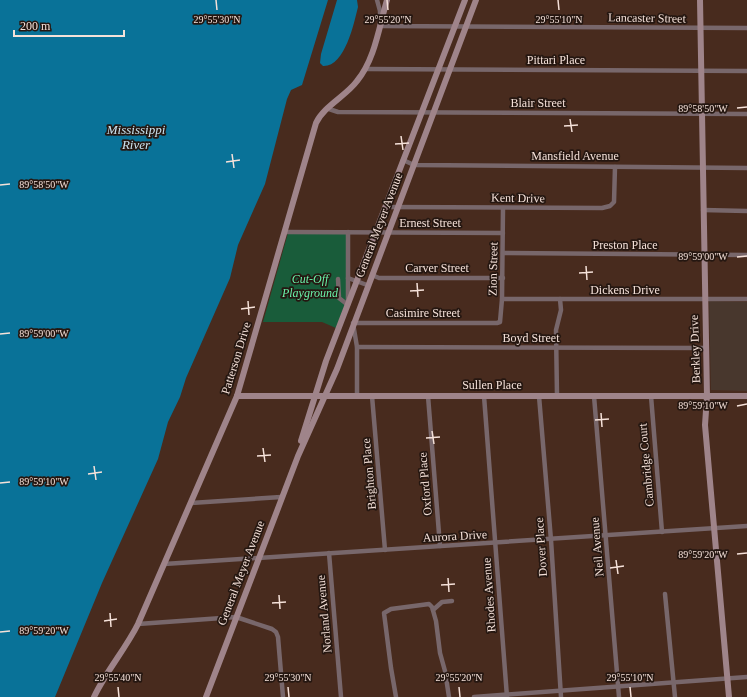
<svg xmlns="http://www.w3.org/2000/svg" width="747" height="697" viewBox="0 0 747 697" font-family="Georgia,serif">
  <rect width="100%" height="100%" fill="#482b1e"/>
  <!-- education -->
  <path fill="#48372d" d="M709,301L747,302V391L711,390Z"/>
  <!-- green -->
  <path fill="#195c3a" d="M288,233L346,234V301L336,328L322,322H263Z"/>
  <!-- water -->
  <g fill="#097298">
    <path d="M0,0H328L302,85L291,90L287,99L265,184L238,245L230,278L186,378L180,397L168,422L158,459L102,583L55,697H0Z"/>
    <path d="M337,0H357L358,7C354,23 345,67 323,66L320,63L321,54Z"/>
  </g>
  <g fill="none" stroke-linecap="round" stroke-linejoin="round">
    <!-- street -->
    <g stroke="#78676b" stroke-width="4.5">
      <path d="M377,0L380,11V26L747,28"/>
      <path d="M366,69L747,71"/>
      <path d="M329,109L338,112L747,114"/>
      <path d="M403,160L414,165L747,168"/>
      <path d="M385,207L602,208L610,206L614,202L615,167"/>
      <path d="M703,210L747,211"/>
      <path d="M286,232L503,233"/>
      <path d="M348,232V303"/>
      <path d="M503,253L747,255"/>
      <path d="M372,275L379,278H503"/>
      <path d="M348,278L367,285"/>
      <path d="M338,279L339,298L348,305"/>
      <path d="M502,299H747"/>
      <path d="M357,347L706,348"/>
      <path d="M357,396V347L353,323H497L500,322L502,299L503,208"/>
      <path d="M372,396L385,550"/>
      <path d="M428,396L440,546"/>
      <path d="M484,396L507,697"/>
      <path d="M539,396L551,540L561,697"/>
      <path d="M557,396L556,330L561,310L560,299"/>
      <path d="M594,396L619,697"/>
      <path d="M651,396L662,532"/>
      <path d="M191,503L281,497"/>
      <path d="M329,553L341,697"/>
      <path d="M164,564L747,526"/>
      <path d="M665,594L675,697"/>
      <path d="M433,610L442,602L452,601"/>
      <path d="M138,624L236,617L272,629L276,632L278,637L283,697"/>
      <path d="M396,697L391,668L384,613L391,609L429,604L432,607L436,621L440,653L445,671L449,697"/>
      <path d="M474,697L747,677"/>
    </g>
    <!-- secondary -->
    <g stroke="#9f848a" stroke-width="6">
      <path d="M700,0L707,396L705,425L729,697"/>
      <path d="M237,396H747"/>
      <path d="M301,441L326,361L465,0"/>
      <path d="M94,697C106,671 125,650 138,624L237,396L316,123C324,106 346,96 357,81C375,59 379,27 387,0"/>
      <path d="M206,697L298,456L337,369L476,0"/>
    </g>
  </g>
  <!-- ticks -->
  <path fill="none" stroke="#f5e1d9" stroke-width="1.5" d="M216,0L217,10M387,0L388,10M558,0L559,10M737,108L747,107M570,119L572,132M564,126L578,125M401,136L403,150M395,144L409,143M232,154L234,168M226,162L240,160M0,185L10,184M737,257L747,256M586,266L587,280M579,273L593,272M417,283L418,297M410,291L424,290M248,301L249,315M241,309L255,307M0,334L10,333M737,406L747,404M601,413L602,427M595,420L609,419M432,431L434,444M426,438L440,437M263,448L265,462M257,456L271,455M94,466L96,480M88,474L102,472M0,483L10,482M737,554L747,553M616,560L618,574M610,568L624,566M448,578L449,592M441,585L455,584M279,595L280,609M272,603L286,602M110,613L111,627M104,621L117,619M0,632L10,631M118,687L119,697M288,687L289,697M459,687L460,697M630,687L631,697"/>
  <g text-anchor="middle" stroke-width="3.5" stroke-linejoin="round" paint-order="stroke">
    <!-- street labels -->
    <g font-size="12" fill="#f5e1d9" stroke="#251711">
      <text transform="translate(647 18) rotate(1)" y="4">Lancaster Street</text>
      <text x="556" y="64">Pittari Place</text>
      <text x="538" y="107">Blair Street</text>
      <text x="575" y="160">Mansfield Avenue</text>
      <text transform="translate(518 198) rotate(1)" y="4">Kent Drive</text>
      <text x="430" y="227">Ernest Street</text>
      <text transform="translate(379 225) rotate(-69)" y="4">General Meyer Avenue</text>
      <text x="625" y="249">Preston Place</text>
      <text x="437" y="272">Carver Street</text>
      <text transform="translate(493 269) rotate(-89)" y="4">Zion Street</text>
      <text x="625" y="294">Dickens Drive</text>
      <text x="423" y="317">Casimire Street</text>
      <text x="531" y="342">Boyd Street</text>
      <text transform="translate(695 349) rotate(-92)" y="4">Berkley Drive</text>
      <text transform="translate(236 358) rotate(-73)" y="4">Patterson Drive</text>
      <text x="492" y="389">Sullen Place</text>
      <text transform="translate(646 465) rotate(-95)" y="4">Cambridge Court</text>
      <text transform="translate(369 474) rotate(-95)" y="4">Brighton Place</text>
      <text transform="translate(425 484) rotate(-95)" y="4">Oxford Place</text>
      <text transform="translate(455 536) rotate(-3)" y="4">Aurora Drive</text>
      <text transform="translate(541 547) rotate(-94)" y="4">Dover Place</text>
      <text transform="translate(597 547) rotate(-95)" y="4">Neil Avenue</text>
      <text transform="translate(241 573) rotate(-69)" y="4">General Meyer Avenue</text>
      <text transform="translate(489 595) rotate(-94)" y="4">Rhodes Avenue</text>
      <text transform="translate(324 614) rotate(-95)" y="4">Norland Avenue</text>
    </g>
    <!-- park labels -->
    <g font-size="12" font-style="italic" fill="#6bf3aa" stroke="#251711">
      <text x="310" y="283">Cut-Off<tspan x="310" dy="14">Playground</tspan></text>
    </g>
    <!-- water labels -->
    <g font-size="13" font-style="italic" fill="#cbe4f1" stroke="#251711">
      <text x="136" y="134">Mississippi<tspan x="136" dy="15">River</tspan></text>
    </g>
  </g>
  <g font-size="10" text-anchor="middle" fill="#f5e1d9" stroke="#251711" stroke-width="3.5" stroke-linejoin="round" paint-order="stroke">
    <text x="217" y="23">29°55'30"N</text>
    <text x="388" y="23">29°55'20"N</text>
    <text x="559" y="23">29°55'10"N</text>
    <text x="703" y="112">89°58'50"W</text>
    <text x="44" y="188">89°58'50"W</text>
    <text x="703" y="260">89°59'00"W</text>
    <text x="44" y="337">89°59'00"W</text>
    <text x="703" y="409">89°59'10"W</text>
    <text x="44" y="485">89°59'10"W</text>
    <text x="703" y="558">89°59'20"W</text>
    <text x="44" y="634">89°59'20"W</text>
    <text x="118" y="681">29°55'40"N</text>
    <text x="288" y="681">29°55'30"N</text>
    <text x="459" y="681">29°55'20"N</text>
    <text x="630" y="681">29°55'10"N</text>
  </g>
  <!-- scale -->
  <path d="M14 30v6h110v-6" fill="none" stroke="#f5e1d9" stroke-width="2"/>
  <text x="20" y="30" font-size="12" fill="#f5e1d9" stroke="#251711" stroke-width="3" paint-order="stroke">200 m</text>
</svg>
